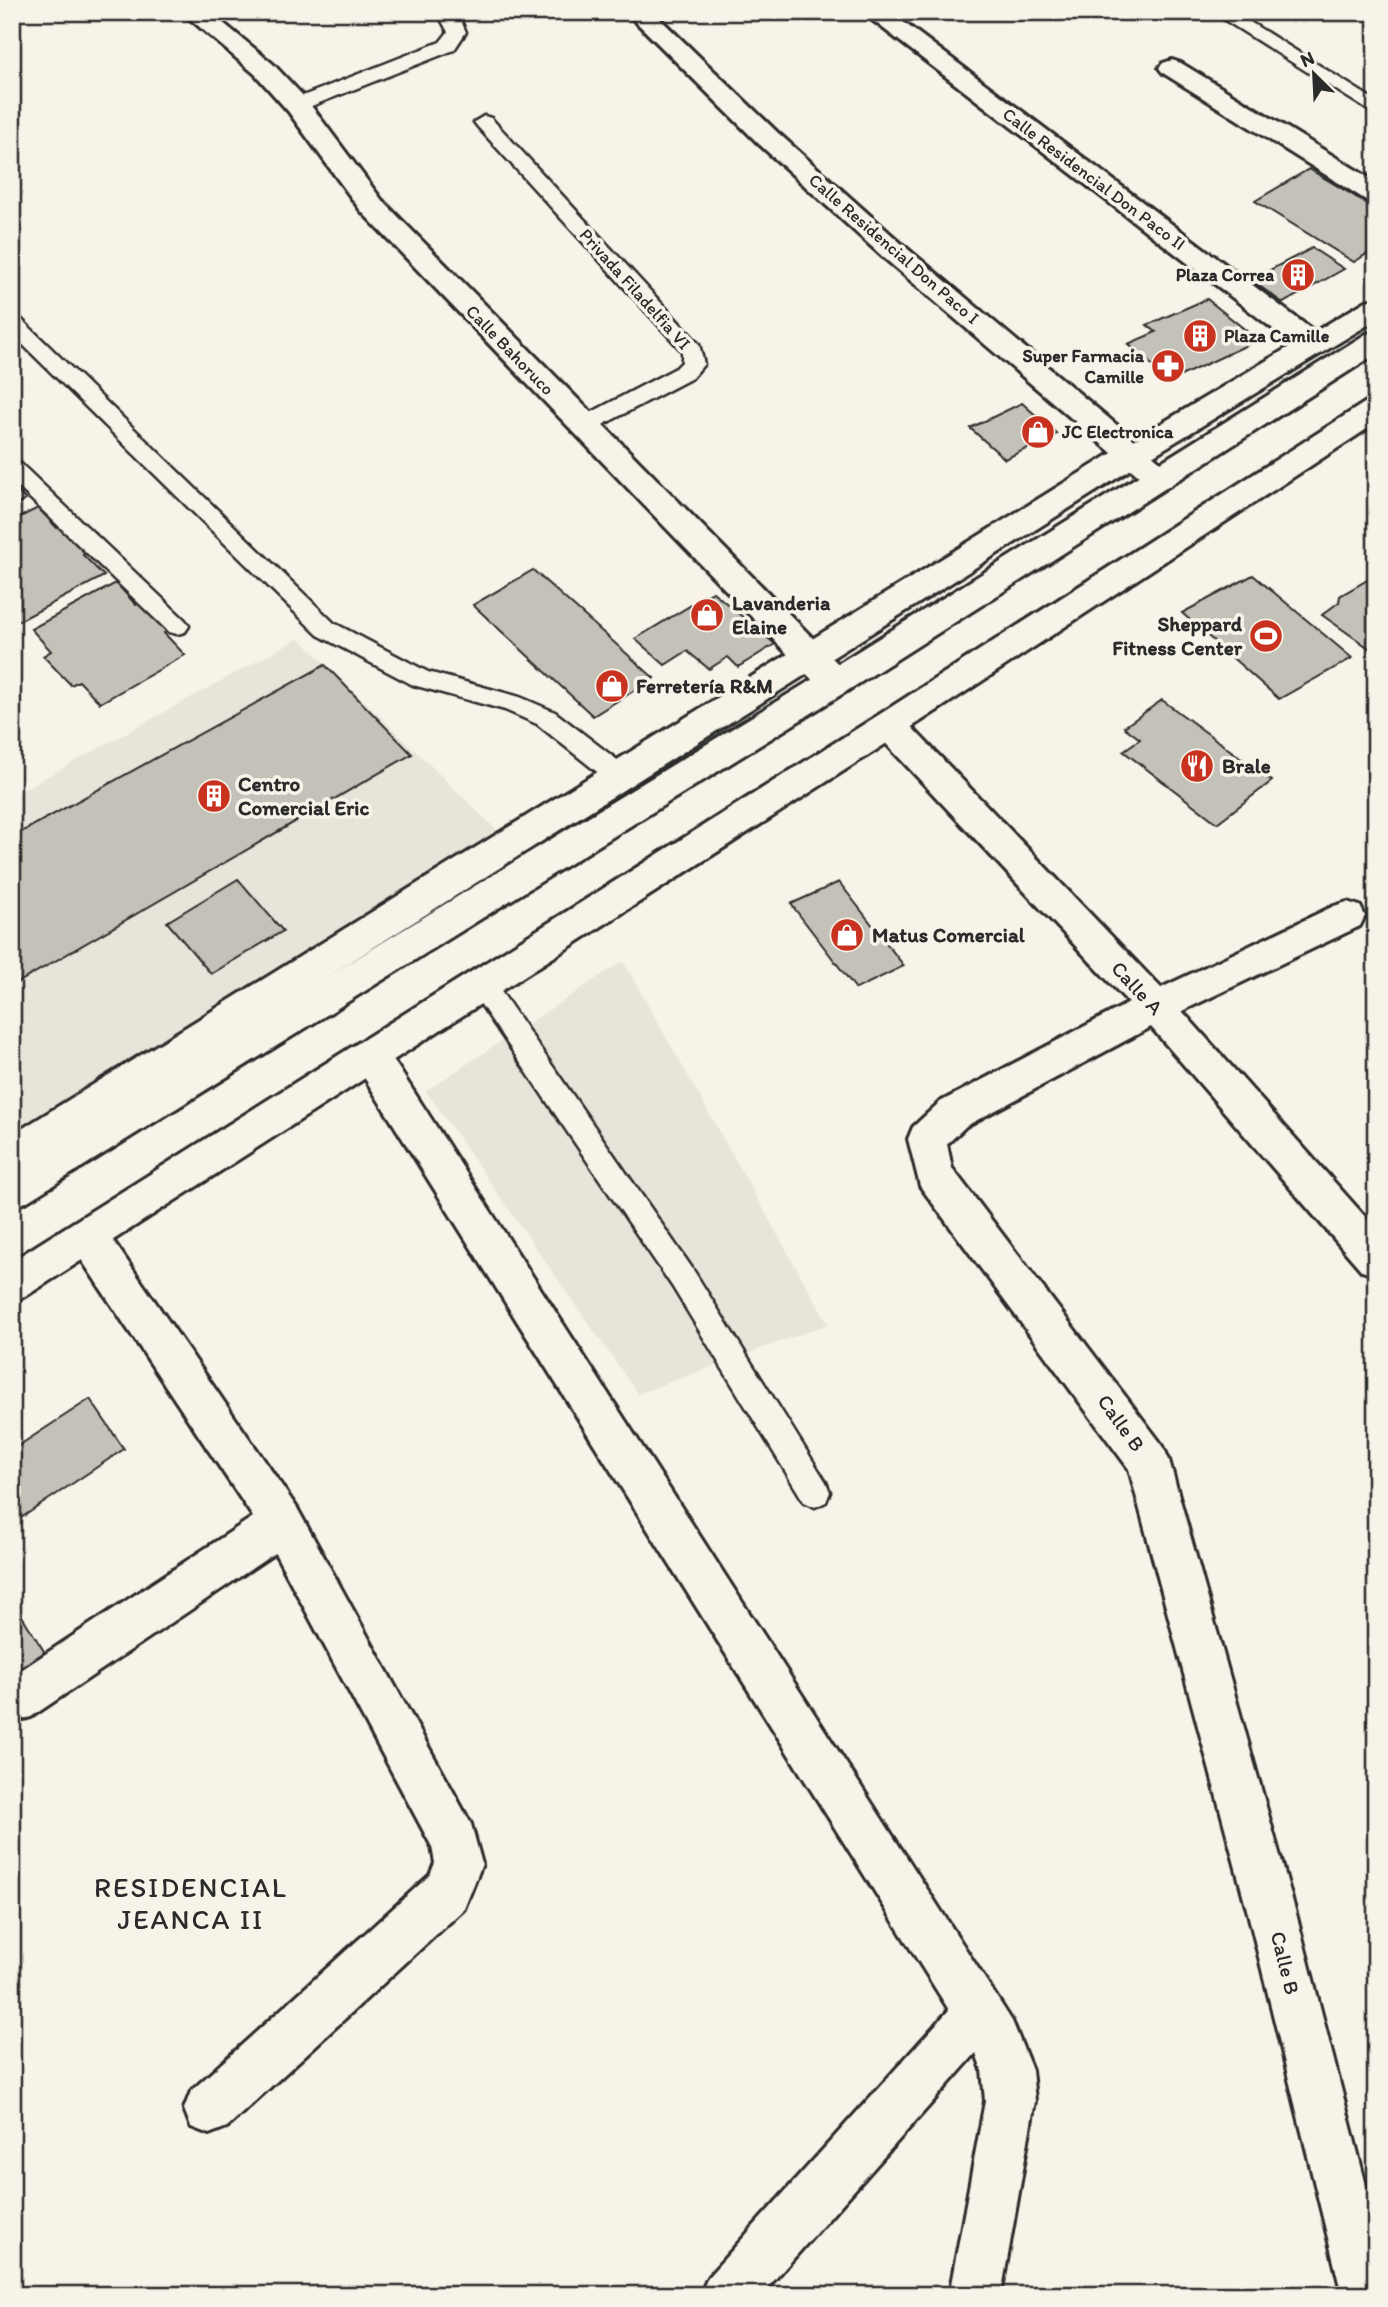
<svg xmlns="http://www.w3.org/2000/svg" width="1388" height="2307" viewBox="0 0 1388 2307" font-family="Itim,sans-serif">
  <rect width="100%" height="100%" fill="#f7f3e8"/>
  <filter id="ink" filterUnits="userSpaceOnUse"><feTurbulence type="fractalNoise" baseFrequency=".0143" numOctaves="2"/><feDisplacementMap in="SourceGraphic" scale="14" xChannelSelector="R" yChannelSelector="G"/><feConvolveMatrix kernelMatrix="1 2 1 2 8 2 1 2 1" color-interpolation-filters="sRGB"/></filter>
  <g filter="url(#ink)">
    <!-- built -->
    <g fill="#e8e4da">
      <path d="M299,638L537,869L12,1187V796Z"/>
      <path d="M623,961L828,1324L638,1394L426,1091Z"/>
    </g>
    <!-- building -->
    <g fill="#c4c1b9" stroke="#2b2b2b" stroke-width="2">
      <path d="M1309,169L1376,209V248L1354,262L1255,201Z"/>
      <path d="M1312,248L1344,269L1283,303L1251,280Z"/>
      <path d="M1207,299L1258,340L1170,381L1128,344L1156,332L1147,325Z"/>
      <path d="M1022,403L1057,434L1005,459L970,428Z"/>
      <path d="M12,486L26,500L12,507Z"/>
      <path d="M38,508L57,528L65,524L92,551L83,555L104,576L19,621L12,614V521Z"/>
      <path d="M533,570L654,678L593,716L473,605Z"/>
      <path d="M1253,575L1352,658L1279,699L1182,613Z"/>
      <path d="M1376,575V653L1322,615L1339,602L1340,596Z"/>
      <path d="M116,583L136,605L144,600L173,629L164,633L185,655L100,703L79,681L71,685L43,656L51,651L31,629Z"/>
      <path d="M713,592L775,644L738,667L728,657L709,669L687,651L665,665L635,639Z"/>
      <path d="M325,665L412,754L12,986V837Z"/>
      <path d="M1162,700L1272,781L1217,823L1123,751L1140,739L1124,727Z"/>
      <path d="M238,879L283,931L211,974L167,922Z"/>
      <path d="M839,882L904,966L856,989L791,904Z"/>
      <path d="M90,1399L124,1449L12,1524V1450Z"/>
      <path d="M12,1600L47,1656L12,1680Z"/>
    </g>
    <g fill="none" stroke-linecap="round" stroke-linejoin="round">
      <!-- lane casing -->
      <g stroke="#2b2b2b" stroke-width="5">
        <g id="lane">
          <path d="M437,12H457L466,32L454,50L304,109H290L288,105L290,101L440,42L448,32Z"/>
          <path d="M1212,12H1234L1376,101V115Z"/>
          <path d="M484,116L491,118L699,344L704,364L692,378L591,431H575L572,426L575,421L676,368L682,362V351L477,126L474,122Z"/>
          <path d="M12,315L19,317L334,623L428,672L520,697L555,712L629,769L632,776L629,783L620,785L611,783L537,724L505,710L413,685L318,635L12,334Z"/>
          <path d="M12,461L20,463L185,620L189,626L185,632L177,634L169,632L12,481Z"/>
          <path d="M482,974L491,977L692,1268L826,1482L830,1492L826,1502L815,1507L804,1502L672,1286L473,993L469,985L473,977Z"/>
        </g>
      </g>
      <!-- street casing -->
      <g stroke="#2b2b2b" stroke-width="6">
        <g id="street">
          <path d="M182,12H210L273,64L306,99L381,199L847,673L851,682L847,691L835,694L823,691L361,211L288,111L255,74Z"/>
          <path d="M626,12H653L777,132L903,245L1169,469L1173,476L1169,483L1158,486L1147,483L883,257L759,144Z"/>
          <path d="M862,12H890L1323,338L1327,345L1323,352L1313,354L1303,352Z"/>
          <path d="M1172,60L1181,63L1376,182V202L1366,200L1163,73L1159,68L1163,63Z"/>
          <path d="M889,712L901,716L1161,988L1334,906L1347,902L1360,906L1365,916L1360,926L1182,1011L1376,1229V1276L1362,1271L1151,1027L966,1126L947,1144L952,1168L1163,1446L1169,1460L1297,1917L1376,2224V2295H1342L1249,1917L1129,1469L920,1186L908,1139L913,1127L940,1102L1129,1003L877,734L872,725L877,716Z"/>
          <path d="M370,1039L383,1044L1012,2021L1032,2070L1035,2101L1001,2295H949L985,2101L982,2070L976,2053L761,2295H700L708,2277L949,2010L357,1066L351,1055L357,1044Z"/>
          <path d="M87,1217L101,1223L297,1508L471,1824L482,1864L464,1909L227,2127L209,2134L191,2127L184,2109L191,2091L430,1875L435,1863L432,1847L275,1553L31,1717L12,1722V1676L253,1517L73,1247L67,1235L73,1223Z"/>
        </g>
      </g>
      <!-- secondary casing -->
      <g stroke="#2b2b2b" stroke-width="6">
        <path id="secondary" d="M1376,298V320L1144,461L26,1167L12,1172V1135L1122,447L1366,301Z"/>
      </g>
      <!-- primary casing -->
      <g stroke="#2b2b2b" stroke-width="6">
        <g id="primary">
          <path d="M1376,332V354L847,691L26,1202L12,1207V1169L823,673L1366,334Z"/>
          <path d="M1376,399V423L901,734L26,1296L12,1301V1261L877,716L1366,402Z"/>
        </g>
      </g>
      <!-- lane -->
      <use href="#lane" fill="#f7f3e8" fill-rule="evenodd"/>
      <!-- street -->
      <use href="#street" fill="#f7f3e8" fill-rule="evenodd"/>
      <!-- secondary -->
      <use href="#secondary" fill="#f7f3e8" fill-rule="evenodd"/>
      <!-- primary -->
      <use href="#primary" fill="#f7f3e8" fill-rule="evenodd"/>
    </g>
  </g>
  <!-- icons -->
  <defs>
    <g id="building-disc" transform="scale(1.75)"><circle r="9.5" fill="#c8321e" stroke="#f7f3e8"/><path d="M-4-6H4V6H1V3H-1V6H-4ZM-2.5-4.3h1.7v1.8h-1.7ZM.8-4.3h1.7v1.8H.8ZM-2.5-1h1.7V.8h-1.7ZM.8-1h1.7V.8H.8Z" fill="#fff"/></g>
    <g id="pharmacy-disc" transform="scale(1.75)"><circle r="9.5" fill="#c8321e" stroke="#f7f3e8"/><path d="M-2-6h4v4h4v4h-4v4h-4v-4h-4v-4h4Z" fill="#fff"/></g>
    <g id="shop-disc" transform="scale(1.75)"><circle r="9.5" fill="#c8321e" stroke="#f7f3e8"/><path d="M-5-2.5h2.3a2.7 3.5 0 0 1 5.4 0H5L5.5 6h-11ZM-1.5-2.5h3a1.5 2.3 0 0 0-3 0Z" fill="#fff"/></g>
    <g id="stadium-disc" transform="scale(1.75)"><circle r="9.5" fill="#c8321e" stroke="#f7f3e8"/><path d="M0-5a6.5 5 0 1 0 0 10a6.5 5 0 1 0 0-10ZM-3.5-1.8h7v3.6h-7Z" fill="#fff"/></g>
    <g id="restaurant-disc" transform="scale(1.75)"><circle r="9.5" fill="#c8321e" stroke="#f7f3e8"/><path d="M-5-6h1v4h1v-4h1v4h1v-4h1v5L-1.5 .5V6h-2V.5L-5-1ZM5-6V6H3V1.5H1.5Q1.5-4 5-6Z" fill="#fff"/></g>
  </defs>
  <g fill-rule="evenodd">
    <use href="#building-disc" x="1298" y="275"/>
    <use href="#building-disc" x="1200" y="336"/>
    <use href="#pharmacy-disc" x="1168" y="366"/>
    <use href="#shop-disc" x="1038" y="432"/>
    <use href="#shop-disc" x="707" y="615"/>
    <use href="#stadium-disc" x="1266" y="636"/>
    <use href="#shop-disc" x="612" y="686"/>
    <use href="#restaurant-disc" x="1197" y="766"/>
    <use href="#building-disc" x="214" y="796"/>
    <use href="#shop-disc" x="847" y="935"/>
  </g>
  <g text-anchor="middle" stroke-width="7" stroke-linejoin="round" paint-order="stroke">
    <!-- far-street labels -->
    <g font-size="18" fill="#2b2b2b" stroke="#f7f3e8">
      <text transform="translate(1094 179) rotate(37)" y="6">Calle Residencial Don Paco II</text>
      <text transform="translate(894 249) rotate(41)" y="6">Calle Residencial Don Paco I</text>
      <text transform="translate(635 289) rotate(48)" y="6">Privada Filadelfia VI</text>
      <text transform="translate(510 350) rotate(46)" y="6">Calle Bahoruco</text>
    </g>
    <!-- far-poi labels -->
    <g font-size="18" font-weight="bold" fill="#2b2b2b" stroke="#f7f3e8" text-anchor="end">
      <text x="1274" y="281">Plaza Correa</text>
      <text x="1224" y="342" text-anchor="start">Plaza Camille</text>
      <text x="1144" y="362">Super Farmacia<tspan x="1144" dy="21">Camille</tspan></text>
      <text x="1062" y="438" text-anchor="start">JC Electronica</text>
    </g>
    <!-- poi labels -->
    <g font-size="21" font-weight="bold" fill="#2b2b2b" stroke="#f7f3e8" text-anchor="start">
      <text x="732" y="610">Lavanderia<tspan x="732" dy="24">Elaine</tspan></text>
      <text x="1242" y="631" text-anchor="end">Sheppard<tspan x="1242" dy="24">Fitness Center</tspan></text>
      <text x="636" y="693">Ferretería R&amp;M</text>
      <text x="1222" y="773">Brale</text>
      <text x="238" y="791">Centro<tspan x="238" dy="24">Comercial Eric</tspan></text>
      <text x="872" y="942">Matus Comercial</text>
    </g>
    <!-- street labels -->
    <g font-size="21" fill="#2b2b2b" stroke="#f7f3e8">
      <text transform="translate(1137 988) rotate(47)" y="7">Calle A</text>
      <text transform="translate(1121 1423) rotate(54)" y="7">Calle B</text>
      <text transform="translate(1285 1963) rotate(76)" y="7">Calle B</text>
    </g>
    <!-- near-neighbourhood labels -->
    <g font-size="28" letter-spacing="2" fill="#2b2b2b" stroke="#f7f3e8">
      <text x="191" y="1897">RESIDENCIAL<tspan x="191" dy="32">JEANCA II</tspan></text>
    </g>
  </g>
  <!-- margin -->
  <rect width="1388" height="2307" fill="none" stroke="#f7f3e8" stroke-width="42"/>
  <rect x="21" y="21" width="1346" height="2265" fill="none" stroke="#2b2b2b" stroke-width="2.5" filter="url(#ink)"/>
  <!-- north arrow -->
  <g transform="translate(1314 74) rotate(336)" stroke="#f7f3e8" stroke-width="5" paint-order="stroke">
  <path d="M0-5L12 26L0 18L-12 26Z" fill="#2b2b2b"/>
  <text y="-10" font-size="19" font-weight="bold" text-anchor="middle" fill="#2b2b2b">N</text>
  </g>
</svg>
